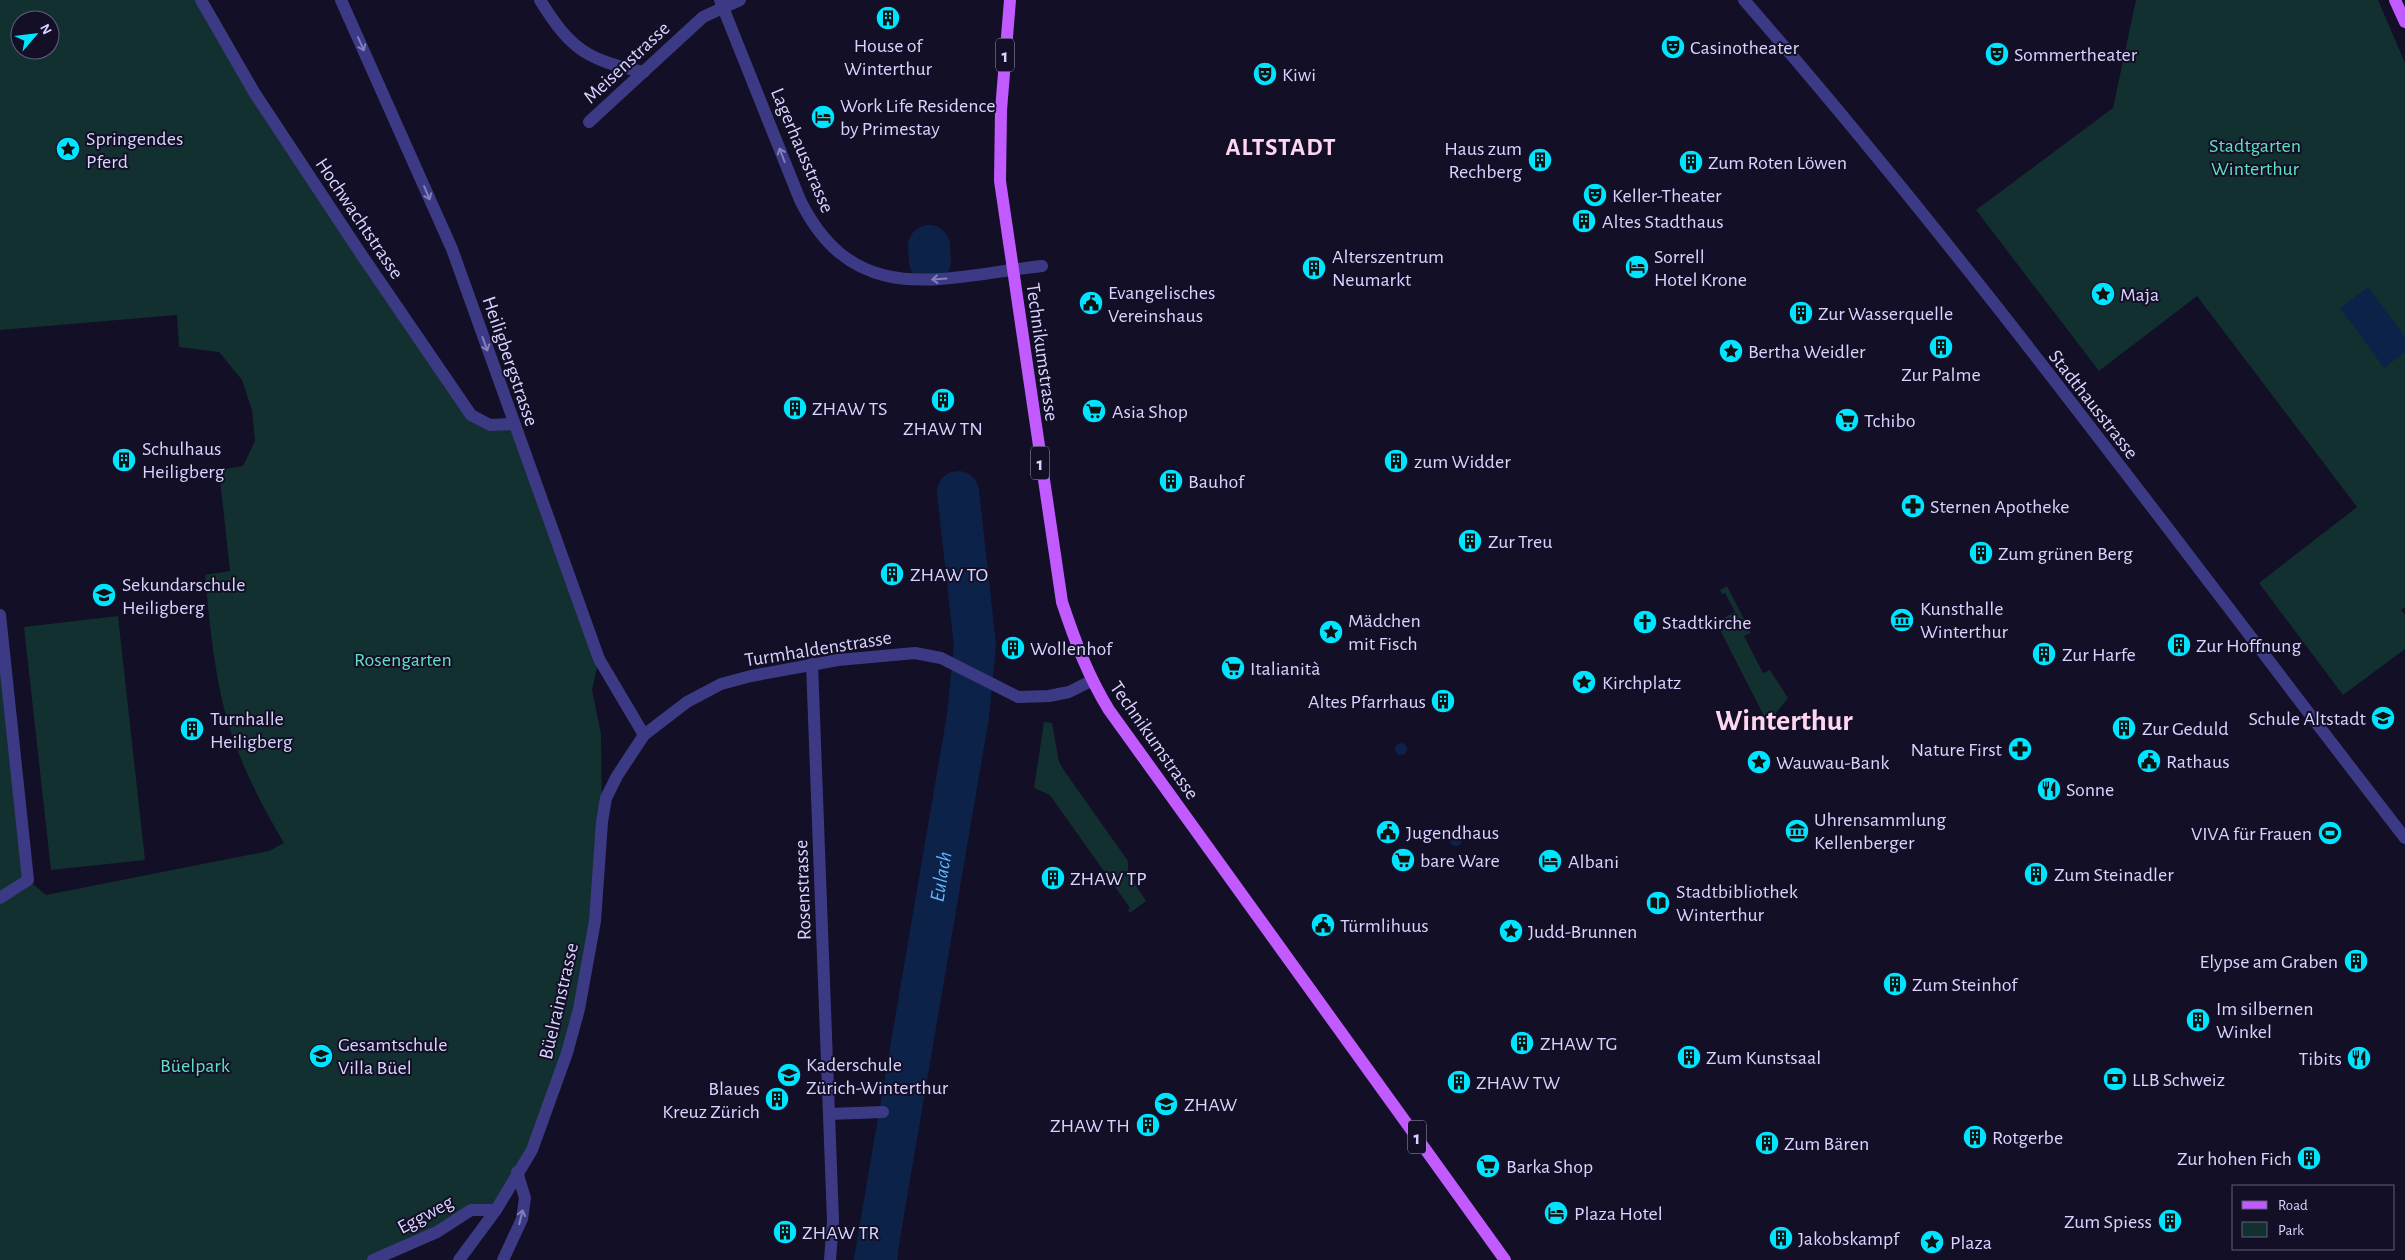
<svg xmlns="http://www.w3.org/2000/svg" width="2405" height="1260" viewBox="0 0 2405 1260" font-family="'Alegreya Sans',sans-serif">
  <rect width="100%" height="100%" fill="#130f26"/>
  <!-- green -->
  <g fill="#12302f" fill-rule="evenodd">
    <path d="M0,0H201L471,415L513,424L599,659L592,690L601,734L602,822L579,1009L532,1150L496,1210H471L373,1260H0V615L28,880L46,895L269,851L284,843C259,801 234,752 223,704C213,661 209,618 205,575L230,571L219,470L243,466L255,441L252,410L242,380L219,352L179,347L177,315L0,330ZM20,20H50V50H20Z"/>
    <path d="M2136,0H2378L2405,63V607L2401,610L2405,615V649L2343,695L2259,583L2357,507L2197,296L2099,371L1976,210L2113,108Z"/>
    <path d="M1727,586L1751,633L1744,636L1763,673L1770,670L1788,698L1775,714L1763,724L1762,720L1765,718L1716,622L1735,612L1725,593L1722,594L1720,590Z"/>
    <path d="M118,616L145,860L51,870L24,627Z"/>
    <path d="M963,670L980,698L957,845L914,1098L919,1099L897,1260H857L928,849H938Z"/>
    <path d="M1044,722L1052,723L1059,762L1065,772L1128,861V874L1146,901L1130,913L1128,910L1130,908L1050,795L1034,788Z"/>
  </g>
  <!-- water -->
  <g fill="#0c2248">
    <path d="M2368,287L2405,337V352L2384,368L2340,308Z"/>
    <circle cx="1401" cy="749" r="6"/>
    <circle cx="1456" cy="840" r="6"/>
    <circle cx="1511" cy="931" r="6"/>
  </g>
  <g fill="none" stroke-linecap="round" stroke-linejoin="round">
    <!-- river -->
    <g stroke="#0c2248" stroke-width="42">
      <path d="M929,246L930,261"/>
      <path id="s1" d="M875,1260L968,716L975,645L958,492"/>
    </g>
    <!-- minor -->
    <g stroke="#3d3a85" stroke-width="12">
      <path d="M201,0L254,92L361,254L471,415L490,425L513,424"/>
      <path d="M341,0L452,249L599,659L644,735"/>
      <path d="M540,0C571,50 587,60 644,72"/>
      <path d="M720,0L800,200C855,311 943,277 1042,266"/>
      <path d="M1744,0C1978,268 2187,557 2405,838"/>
      <path d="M589,122L703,17L740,0"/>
      <path d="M0,615L28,880L0,898"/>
      <path d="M812,664L833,1221L830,1260"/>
      <path d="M829,1114L883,1112"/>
      <path d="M373,1260L437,1232L471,1210H496"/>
      <path d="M459,1260L496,1210L532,1150L567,1053L579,1009L595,921L602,822L606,798L617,776L644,735L687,702L721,684L751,676L838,660L915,653L941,658L1018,697L1049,696L1069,692L1091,681"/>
      <path d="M503,1260L522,1219L525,1198L517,1172"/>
    </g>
    <!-- primary -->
    <g stroke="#c25bff" stroke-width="12">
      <path d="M1010,0L1001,110L1000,181L1062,602C1075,641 1088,676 1109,710L1505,1260"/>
      <path d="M2395,0L2405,22"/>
    </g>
  </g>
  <!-- one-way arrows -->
  <defs><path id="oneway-shaft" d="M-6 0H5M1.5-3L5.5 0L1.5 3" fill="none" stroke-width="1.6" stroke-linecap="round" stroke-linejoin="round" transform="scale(1.25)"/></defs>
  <g stroke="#837fbc">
    <use href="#oneway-shaft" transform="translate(361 44) rotate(66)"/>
    <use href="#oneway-shaft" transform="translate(782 155) rotate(-111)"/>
    <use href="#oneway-shaft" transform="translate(427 193) rotate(67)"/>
    <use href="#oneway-shaft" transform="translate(939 279) rotate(176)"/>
    <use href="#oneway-shaft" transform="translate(485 344) rotate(70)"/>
    <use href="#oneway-shaft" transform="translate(521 1217) rotate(-76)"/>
  </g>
  <!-- icons -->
  <defs>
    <g id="building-disc" transform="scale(1.25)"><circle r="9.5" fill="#00e5ff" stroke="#130f26"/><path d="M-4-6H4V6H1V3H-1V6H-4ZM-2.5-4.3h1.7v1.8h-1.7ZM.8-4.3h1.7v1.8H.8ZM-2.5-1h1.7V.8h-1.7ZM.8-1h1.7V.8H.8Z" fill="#111"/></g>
    <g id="theatre-disc" transform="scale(1.25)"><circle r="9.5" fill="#00e5ff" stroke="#130f26"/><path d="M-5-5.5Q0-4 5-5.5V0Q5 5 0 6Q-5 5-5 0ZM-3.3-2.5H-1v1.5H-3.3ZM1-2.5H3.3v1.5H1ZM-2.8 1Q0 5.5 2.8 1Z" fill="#111"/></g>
    <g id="hotel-disc" transform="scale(1.25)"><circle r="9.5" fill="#00e5ff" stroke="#130f26"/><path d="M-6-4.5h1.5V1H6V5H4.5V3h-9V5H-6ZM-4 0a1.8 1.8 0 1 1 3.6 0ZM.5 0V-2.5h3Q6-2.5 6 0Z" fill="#111"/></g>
    <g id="sight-disc" transform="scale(1.25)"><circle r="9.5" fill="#00e5ff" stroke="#130f26"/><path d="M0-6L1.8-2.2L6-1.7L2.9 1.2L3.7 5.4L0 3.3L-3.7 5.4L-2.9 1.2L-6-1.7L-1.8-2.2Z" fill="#111"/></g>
    <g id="civic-disc" transform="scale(1.25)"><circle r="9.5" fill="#00e5ff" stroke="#130f26"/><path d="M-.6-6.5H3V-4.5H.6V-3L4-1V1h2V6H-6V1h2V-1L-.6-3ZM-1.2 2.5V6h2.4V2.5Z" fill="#111"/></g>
    <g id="supermarket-disc" transform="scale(1.25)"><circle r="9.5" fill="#00e5ff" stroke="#130f26"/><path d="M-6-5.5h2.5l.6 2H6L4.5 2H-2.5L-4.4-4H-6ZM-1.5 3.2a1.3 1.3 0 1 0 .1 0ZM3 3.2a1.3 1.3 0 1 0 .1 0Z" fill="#111"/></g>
    <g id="pharmacy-disc" transform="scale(1.25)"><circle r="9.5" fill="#00e5ff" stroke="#130f26"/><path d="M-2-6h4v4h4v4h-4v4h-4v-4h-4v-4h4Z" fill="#111"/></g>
    <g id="school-disc" transform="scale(1.25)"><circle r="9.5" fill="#00e5ff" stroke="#130f26"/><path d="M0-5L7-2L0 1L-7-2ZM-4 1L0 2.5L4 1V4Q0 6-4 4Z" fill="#111"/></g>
    <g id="museum-disc" transform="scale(1.25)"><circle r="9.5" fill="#00e5ff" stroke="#130f26"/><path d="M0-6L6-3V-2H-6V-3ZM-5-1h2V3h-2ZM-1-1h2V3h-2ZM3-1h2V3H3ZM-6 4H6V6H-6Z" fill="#111"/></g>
    <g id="church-disc" transform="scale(1.25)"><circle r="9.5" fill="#00e5ff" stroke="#130f26"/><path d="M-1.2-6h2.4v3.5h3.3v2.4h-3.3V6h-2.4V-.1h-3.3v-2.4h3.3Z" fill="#111"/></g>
    <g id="restaurant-disc" transform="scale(1.25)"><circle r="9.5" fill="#00e5ff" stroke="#130f26"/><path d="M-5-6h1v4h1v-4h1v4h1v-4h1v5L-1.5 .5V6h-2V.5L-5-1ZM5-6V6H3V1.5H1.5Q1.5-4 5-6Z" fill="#111"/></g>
    <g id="stadium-disc" transform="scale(1.25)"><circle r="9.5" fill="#00e5ff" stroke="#130f26"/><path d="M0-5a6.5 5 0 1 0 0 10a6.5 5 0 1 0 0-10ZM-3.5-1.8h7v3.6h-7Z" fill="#111"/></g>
    <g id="library-disc" transform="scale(1.25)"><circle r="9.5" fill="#00e5ff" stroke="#130f26"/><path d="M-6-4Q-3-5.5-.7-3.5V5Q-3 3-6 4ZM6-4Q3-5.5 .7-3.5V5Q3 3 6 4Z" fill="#111"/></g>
    <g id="university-disc" transform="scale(1.25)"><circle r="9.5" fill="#00e5ff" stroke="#130f26"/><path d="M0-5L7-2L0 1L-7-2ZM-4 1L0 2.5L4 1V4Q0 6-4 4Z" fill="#111"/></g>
    <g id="bank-disc" transform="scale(1.25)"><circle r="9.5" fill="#00e5ff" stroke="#130f26"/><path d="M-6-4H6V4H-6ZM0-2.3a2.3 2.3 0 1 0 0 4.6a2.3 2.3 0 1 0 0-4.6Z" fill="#111"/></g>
  </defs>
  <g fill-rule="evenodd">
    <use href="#building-disc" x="888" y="18"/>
    <use href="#theatre-disc" x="1673" y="47"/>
    <use href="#theatre-disc" x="1997" y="54"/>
    <use href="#theatre-disc" x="1265" y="74"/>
    <use href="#hotel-disc" x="823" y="117"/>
    <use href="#sight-disc" x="68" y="149"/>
    <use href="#building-disc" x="1540" y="160"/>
    <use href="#building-disc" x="1691" y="162"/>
    <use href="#theatre-disc" x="1595" y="195"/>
    <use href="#building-disc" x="1584" y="221"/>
    <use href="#hotel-disc" x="1637" y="267"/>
    <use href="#building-disc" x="1314" y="268"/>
    <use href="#sight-disc" x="2103" y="294"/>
    <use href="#civic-disc" x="1091" y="303"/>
    <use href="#building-disc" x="1801" y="313"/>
    <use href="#building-disc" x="1941" y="347"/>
    <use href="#sight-disc" x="1731" y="351"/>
    <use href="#building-disc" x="943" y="400"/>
    <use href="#building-disc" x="795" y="408"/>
    <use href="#supermarket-disc" x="1094" y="411"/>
    <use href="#supermarket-disc" x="1847" y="420"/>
    <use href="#building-disc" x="124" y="460"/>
    <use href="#building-disc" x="1396" y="461"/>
    <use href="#building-disc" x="1171" y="481"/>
    <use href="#pharmacy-disc" x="1913" y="506"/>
    <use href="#building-disc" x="1470" y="541"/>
    <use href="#building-disc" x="1981" y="553"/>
    <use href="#building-disc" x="892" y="574"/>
    <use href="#school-disc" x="104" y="595"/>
    <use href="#museum-disc" x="1902" y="620"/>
    <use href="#church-disc" x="1645" y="622"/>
    <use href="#sight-disc" x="1331" y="632"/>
    <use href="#building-disc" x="2179" y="645"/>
    <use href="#building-disc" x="1013" y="648"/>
    <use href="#building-disc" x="2044" y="654"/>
    <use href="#supermarket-disc" x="1233" y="668"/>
    <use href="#sight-disc" x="1584" y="682"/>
    <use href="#building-disc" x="1443" y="701"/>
    <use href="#school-disc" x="2383" y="718"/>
    <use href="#building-disc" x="2124" y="728"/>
    <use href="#building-disc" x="192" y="729"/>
    <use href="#pharmacy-disc" x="2020" y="749"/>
    <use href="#civic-disc" x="2149" y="761"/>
    <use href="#sight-disc" x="1759" y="762"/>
    <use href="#restaurant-disc" x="2049" y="789"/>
    <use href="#museum-disc" x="1797" y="831"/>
    <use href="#civic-disc" x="1388" y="832"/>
    <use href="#stadium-disc" x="2330" y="833"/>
    <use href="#supermarket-disc" x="1403" y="860"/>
    <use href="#hotel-disc" x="1550" y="861"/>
    <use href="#building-disc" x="2036" y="874"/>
    <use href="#building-disc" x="1053" y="878"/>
    <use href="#library-disc" x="1658" y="903"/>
    <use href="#civic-disc" x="1323" y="925"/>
    <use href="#sight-disc" x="1511" y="931"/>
    <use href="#building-disc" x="2356" y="961"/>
    <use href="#building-disc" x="1895" y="984"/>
    <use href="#building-disc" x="2198" y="1020"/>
    <use href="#building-disc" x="1522" y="1043"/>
    <use href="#school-disc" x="321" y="1056"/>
    <use href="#building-disc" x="1689" y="1057"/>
    <use href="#restaurant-disc" x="2359" y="1058"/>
    <use href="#university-disc" x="789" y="1075"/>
    <use href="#bank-disc" x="2115" y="1079"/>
    <use href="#building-disc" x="1459" y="1082"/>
    <use href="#building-disc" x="777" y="1099"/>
    <use href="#university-disc" x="1166" y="1104"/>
    <use href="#building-disc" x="1148" y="1125"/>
    <use href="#building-disc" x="1975" y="1137"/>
    <use href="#building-disc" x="1767" y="1143"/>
    <use href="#building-disc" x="2309" y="1158"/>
    <use href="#supermarket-disc" x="1488" y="1166"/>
    <use href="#hotel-disc" x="1556" y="1213"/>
    <use href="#building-disc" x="2170" y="1221"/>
    <use href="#building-disc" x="785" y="1232"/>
    <use href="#building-disc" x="1781" y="1238"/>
    <use href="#sight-disc" x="1932" y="1242"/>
  </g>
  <g text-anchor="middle" stroke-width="4" stroke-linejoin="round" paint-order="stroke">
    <!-- shield labels -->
    <g fill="#130f26" stroke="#9e99be" stroke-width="1">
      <rect x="996" y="38.5" width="18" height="33" rx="4"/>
      <rect x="1031" y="446.5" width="18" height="33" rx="4"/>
      <rect x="1408" y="1120.5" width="18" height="33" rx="4"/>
    </g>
    <g font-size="19" font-weight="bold" fill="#d9d4ff">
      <text x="1005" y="62">1</text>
      <text x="1040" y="470">1</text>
      <text x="1417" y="1144">1</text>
    </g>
    <!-- poi labels -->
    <g font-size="20" fill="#d9d4ff" stroke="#130f26" text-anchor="start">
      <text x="888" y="52" text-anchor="middle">House of<tspan x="888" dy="23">Winterthur</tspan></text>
      <text x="1690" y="54">Casinotheater</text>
      <text x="2014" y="61">Sommertheater</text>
      <text x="1282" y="81">Kiwi</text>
      <text x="840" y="112">Work Life Residence<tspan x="840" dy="23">by Primestay</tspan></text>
      <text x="86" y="145">Springendes<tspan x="86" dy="23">Pferd</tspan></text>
      <text x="1522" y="155" text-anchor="end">Haus zum<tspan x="1522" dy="23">Rechberg</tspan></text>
      <text x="1708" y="169">Zum Roten Löwen</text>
      <text x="1612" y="202">Keller-Theater</text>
      <text x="1602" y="228">Altes Stadthaus</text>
      <text x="1332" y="263">Alterszentrum<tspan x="1332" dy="23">Neumarkt</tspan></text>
      <text x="1654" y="263">Sorrell<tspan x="1654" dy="23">Hotel Krone</tspan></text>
      <text x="1108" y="299">Evangelisches<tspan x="1108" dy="23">Vereinshaus</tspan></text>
      <text x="2120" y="301">Maja</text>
      <text x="1818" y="320">Zur Wasserquelle</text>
      <text x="1748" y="358">Bertha Weidler</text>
      <text x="1941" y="381" text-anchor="middle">Zur Palme</text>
      <text x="812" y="415">ZHAW TS</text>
      <text x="1112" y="418">Asia Shop</text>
      <text x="1864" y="427">Tchibo</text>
      <text x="943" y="435" text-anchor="middle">ZHAW TN</text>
      <text x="142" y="455">Schulhaus<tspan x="142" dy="23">Heiligberg</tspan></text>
      <text x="1414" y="468">zum Widder</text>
      <text x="1188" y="488">Bauhof</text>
      <text x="1930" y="513">Sternen Apotheke</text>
      <text x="1488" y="548">Zur Treu</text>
      <text x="1998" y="560">Zum grünen Berg</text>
      <text x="910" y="581">ZHAW TO</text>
      <text x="122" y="591">Sekundarschule<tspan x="122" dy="23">Heiligberg</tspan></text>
      <text x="1920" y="615">Kunsthalle<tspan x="1920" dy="23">Winterthur</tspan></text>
      <text x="1348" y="627">Mädchen<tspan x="1348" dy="23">mit Fisch</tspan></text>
      <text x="1662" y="629">Stadtkirche</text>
      <text x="2196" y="652">Zur Hoffnung</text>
      <text x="1030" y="655">Wollenhof</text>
      <text x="2062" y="661">Zur Harfe</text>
      <text x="1250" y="675">Italianità</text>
      <text x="1602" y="689">Kirchplatz</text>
      <text x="1426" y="708" text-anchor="end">Altes Pfarrhaus</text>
      <text x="210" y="725">Turnhalle<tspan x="210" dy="23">Heiligberg</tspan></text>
      <text x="2366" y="725" text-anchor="end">Schule Altstadt</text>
      <text x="2142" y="735">Zur Geduld</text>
      <text x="2002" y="756" text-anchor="end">Nature First</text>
      <text x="2166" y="768">Rathaus</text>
      <text x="1776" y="769">Wauwau-Bank</text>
      <text x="2066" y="796">Sonne</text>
      <text x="1814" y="826">Uhrensammlung<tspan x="1814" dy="23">Kellenberger</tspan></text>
      <text x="1406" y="839">Jugendhaus</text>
      <text x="2312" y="840" text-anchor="end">VIVA für Frauen</text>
      <text x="1420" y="867">bare Ware</text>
      <text x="1568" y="868">Albani</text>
      <text x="2054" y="881">Zum Steinadler</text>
      <text x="1070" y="885">ZHAW TP</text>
      <text x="1676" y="898">Stadtbibliothek<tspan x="1676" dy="23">Winterthur</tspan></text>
      <text x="1340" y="932">Türmlihuus</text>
      <text x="1528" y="938">Judd-Brunnen</text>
      <text x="2338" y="968" text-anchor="end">Elypse am Graben</text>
      <text x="1912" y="991">Zum Steinhof</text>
      <text x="2216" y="1015">Im silbernen<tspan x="2216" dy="23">Winkel</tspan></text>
      <text x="1540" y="1050">ZHAW TG</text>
      <text x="338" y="1051">Gesamtschule<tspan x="338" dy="23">Villa Büel</tspan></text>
      <text x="1706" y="1064">Zum Kunstsaal</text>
      <text x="2342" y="1065" text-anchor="end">Tibits</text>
      <text x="806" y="1071">Kaderschule<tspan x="806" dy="23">Zürich-Winterthur</tspan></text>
      <text x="2132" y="1086">LLB Schweiz</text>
      <text x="1476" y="1089">ZHAW TW</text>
      <text x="760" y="1095" text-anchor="end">Blaues<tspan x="760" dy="23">Kreuz Zürich</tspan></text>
      <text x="1184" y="1111">ZHAW</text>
      <text x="1130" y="1132" text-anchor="end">ZHAW TH</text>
      <text x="1992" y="1144">Rotgerbe</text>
      <text x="1784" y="1150">Zum Bären</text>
      <text x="2292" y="1165" text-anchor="end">Zur hohen Fich</text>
      <text x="1506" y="1173">Barka Shop</text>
      <text x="1574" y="1220">Plaza Hotel</text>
      <text x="2152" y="1228" text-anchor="end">Zum Spiess</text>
      <text x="802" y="1239">ZHAW TR</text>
      <text x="1798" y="1245">Jakobskampf</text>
      <text x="1950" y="1249">Plaza</text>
    </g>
    <!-- street labels -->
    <g font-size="20" fill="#d9d4ff" stroke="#130f26">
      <text transform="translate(626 62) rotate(-43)" y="7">Meisenstrasse</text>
      <text transform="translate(803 150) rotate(67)" y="7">Lagerhausstrasse</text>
      <text transform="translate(360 218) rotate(56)" y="7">Hochwachtstrasse</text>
      <text transform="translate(1043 352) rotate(82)" y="7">Technikumstrasse</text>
      <text transform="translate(511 361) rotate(71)" y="7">Heiligbergstrasse</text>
      <text transform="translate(2094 404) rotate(52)" y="7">Stadthausstrasse</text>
      <text transform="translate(818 648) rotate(-9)" y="7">Turmhaldenstrasse</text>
      <text transform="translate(1155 740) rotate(55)" y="7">Technikumstrasse</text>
      <text transform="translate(802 890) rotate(-92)" y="7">Rosenstrasse</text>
      <text transform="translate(558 1001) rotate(-77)" y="7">Büelrainstrasse</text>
      <text transform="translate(425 1214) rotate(-28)" y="7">Eggweg</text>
    </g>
    <!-- park labels -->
    <g font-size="20" fill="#5fe0c0" stroke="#130f26">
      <text x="2255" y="152">Stadtgarten<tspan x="2255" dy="23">Winterthur</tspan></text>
      <text x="403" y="666">Rosengarten</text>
      <text x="195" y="1072">Büelpark</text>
    </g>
    <!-- water labels -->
    <g font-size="21" font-style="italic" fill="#62b6ff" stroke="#130f26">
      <text dy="7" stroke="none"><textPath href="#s1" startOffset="389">Eulach</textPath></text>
    </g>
    <!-- district labels -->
    <g font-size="25" font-weight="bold" letter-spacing="1" fill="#ffd6f0" stroke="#130f26">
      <text x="1281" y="155">ALTSTADT</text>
    </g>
    <!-- town labels -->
    <g font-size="30" font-weight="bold" fill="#ffd6f0" stroke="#130f26">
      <text x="1784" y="730">Winterthur</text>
    </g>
  </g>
  <!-- legend -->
  <rect x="2232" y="1185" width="162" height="65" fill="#130f26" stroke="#625e7d"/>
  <rect x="2242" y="1201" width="25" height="8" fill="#c25bff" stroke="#625e7d"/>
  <text x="2278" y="1210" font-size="15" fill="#d9d4ff">Road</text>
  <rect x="2242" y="1222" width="25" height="15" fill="#12302f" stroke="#625e7d"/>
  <text x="2278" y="1235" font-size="15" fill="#d9d4ff">Park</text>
  <!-- north arrow -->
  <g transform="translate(35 35) rotate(62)"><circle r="24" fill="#130f26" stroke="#625e7d"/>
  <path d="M0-4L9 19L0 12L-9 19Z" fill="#00e5ff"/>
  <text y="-8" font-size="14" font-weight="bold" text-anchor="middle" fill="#d9d4ff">N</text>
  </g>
</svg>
